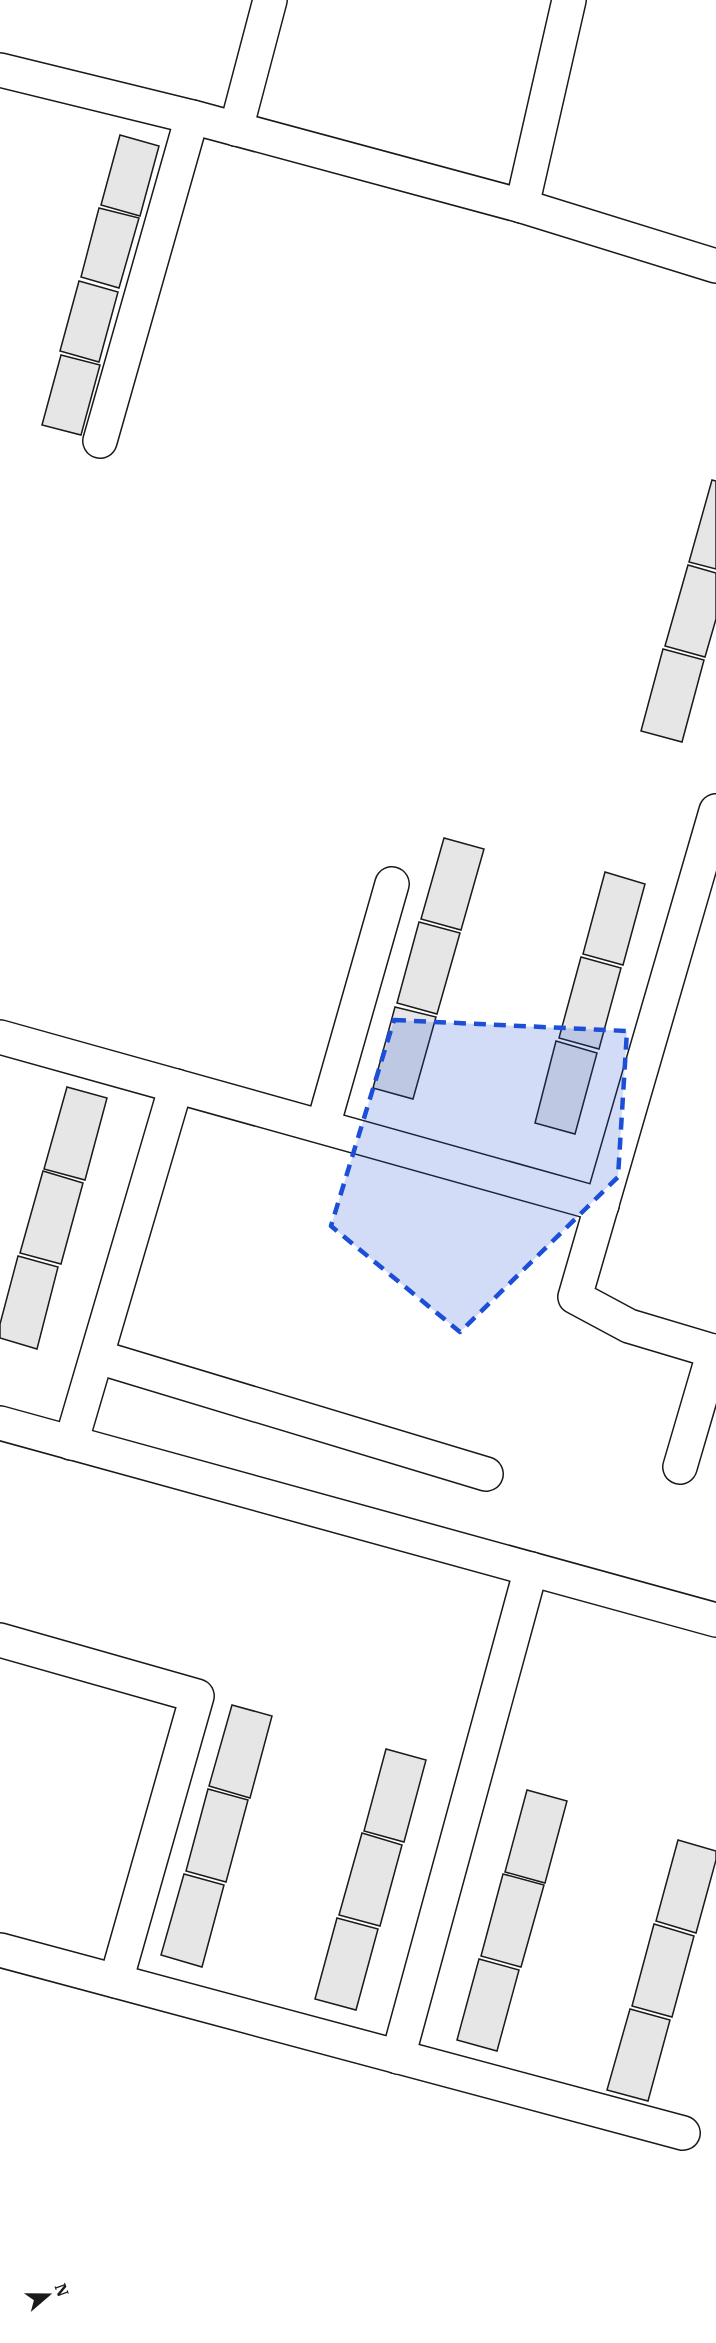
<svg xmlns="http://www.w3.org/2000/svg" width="716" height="2343" viewBox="0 0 716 2343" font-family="'IBM Plex Serif',serif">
  <rect width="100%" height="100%" fill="#fff"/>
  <!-- building -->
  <g fill="#e6e6e6" stroke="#1a1a1a" stroke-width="1.5">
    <path d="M120,135L159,146L140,216L101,205Z"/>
    <path d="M99,208L139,218L119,288L81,277Z"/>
    <path d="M79,281L118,292L99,362L60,351Z"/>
    <path d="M61,355L100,365L81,435L42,425Z"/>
    <path d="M712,480L716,481V569L689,562Z"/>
    <path d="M688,565L716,573V619L705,657L665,646Z"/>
    <path d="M663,649L704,660L682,742L641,731Z"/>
    <path d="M444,838L484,849L461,930L421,919Z"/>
    <path d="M605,872L645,884L623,965L583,954Z"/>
    <path d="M419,922L460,933L437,1014L397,1003Z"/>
    <path d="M581,957L621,968L599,1049L559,1038Z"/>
    <path d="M395,1007L436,1017L413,1099L373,1088Z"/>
    <path d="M556,1041L597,1053L575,1134L535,1123Z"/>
    <path d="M67,1087L107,1098L85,1180L44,1169Z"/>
    <path d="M43,1171L83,1183L61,1264L20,1253Z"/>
    <path d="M18,1256L58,1267L37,1349L0,1338V1324Z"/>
    <path d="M232,1705L272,1716L250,1798L209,1786Z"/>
    <path d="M386,1749L426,1760L404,1842L364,1831Z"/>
    <path d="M208,1789L248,1800L226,1882L186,1871Z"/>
    <path d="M527,1790L567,1801L545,1883L505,1872Z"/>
    <path d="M362,1833L402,1845L380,1926L339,1915Z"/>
    <path d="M678,1840L716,1851V1860L696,1933L656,1921Z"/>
    <path d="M184,1874L224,1885L202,1967L161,1955Z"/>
    <path d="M503,1874L544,1885L521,1967L481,1956Z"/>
    <path d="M337,1918L378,1929L356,2010L315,1999Z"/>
    <path d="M654,1924L694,1936L672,2017L632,2006Z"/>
    <path d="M479,1959L519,1970L497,2051L457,2040Z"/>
    <path d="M630,2009L670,2020L648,2101L607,2090Z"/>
  </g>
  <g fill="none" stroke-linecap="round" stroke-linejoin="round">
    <!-- minor casing -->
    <g stroke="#1a1a1a" stroke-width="36">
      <g id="minor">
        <path d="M0,70L192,117L522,206L716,266"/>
        <path d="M236,129L270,0"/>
        <path d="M522,206L569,0"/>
        <path d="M100,441L192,117"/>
        <path d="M716,811L575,1297L629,1326L716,1352"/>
        <path d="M0,1037L602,1205"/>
        <path d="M323,1126L392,884"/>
        <path d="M98,1357L486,1474"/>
        <path d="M0,1423L716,1620"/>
        <path d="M71,1443L176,1086"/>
        <path d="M680,1467L714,1351"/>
        <path d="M0,1640L197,1696L116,1981"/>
        <path d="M0,1950L683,2133"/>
        <path d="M398,2057L531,1569"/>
      </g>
    </g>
    <!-- minor -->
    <use href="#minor" stroke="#fff" stroke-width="33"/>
  </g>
  <!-- marked area -->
  <path fill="#1d4ed8" fill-opacity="0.2" stroke="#1d4ed8" stroke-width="4.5" stroke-dasharray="12 8" stroke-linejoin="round" d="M394,1020L627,1031L618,1177L460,1332L331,1226Z"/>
  <!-- north arrow -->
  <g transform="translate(48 2295) rotate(70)" stroke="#ffffff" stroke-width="4.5" paint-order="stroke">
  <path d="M0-4.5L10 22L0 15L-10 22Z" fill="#1a1a1a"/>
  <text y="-9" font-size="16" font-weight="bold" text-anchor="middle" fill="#1a1a1a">N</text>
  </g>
</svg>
